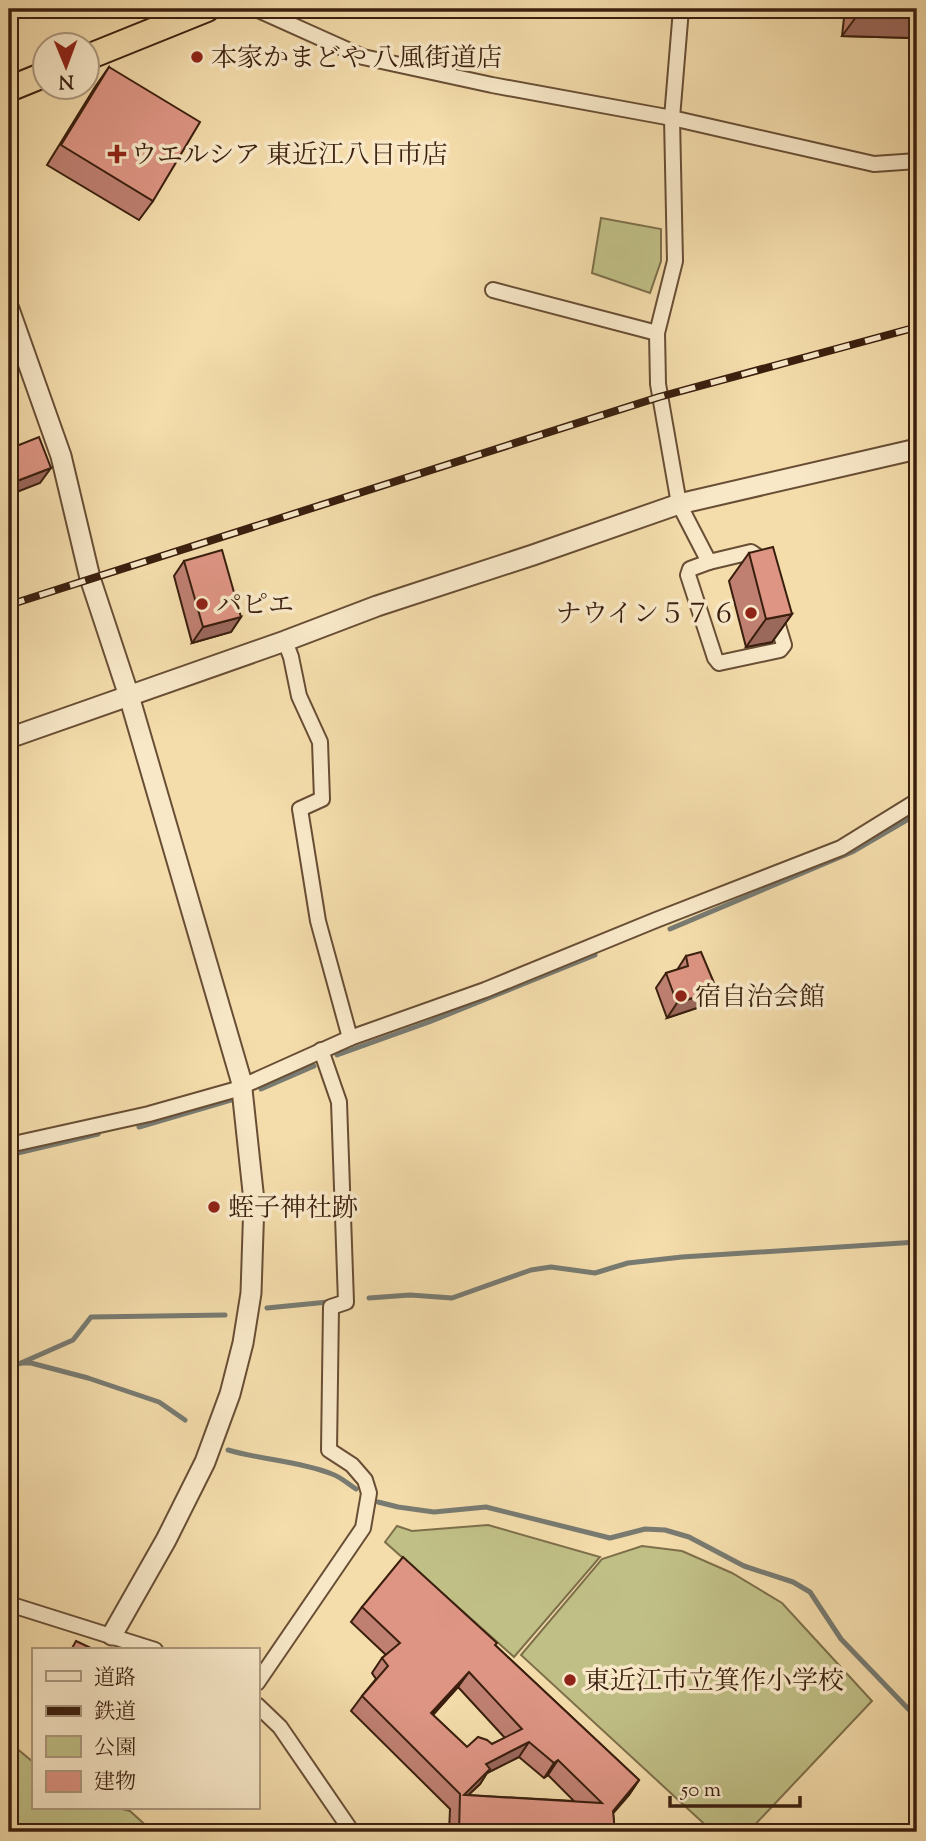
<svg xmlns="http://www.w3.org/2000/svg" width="926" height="1841" viewBox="0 0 926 1841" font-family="'Sorts Mill Goudy','Noto Serif JP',serif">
  <rect width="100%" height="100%" fill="#f4dcab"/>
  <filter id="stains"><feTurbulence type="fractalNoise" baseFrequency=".00286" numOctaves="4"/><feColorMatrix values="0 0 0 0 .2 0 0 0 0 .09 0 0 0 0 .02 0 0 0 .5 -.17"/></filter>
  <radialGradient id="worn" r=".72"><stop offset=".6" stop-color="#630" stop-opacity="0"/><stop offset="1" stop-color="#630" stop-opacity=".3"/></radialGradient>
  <!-- green -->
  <g fill="#c0bf86" stroke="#7d6f4a" stroke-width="2">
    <path d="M601,218L661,229V261L650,293L592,273Z"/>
    <path d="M488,1525L600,1557L514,1657L385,1542L397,1526L412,1531Z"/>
    <path d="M642,1546L682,1551L732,1573L782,1603L872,1701L748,1832H713L521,1655L602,1559Z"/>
    <path d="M9,1742L33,1762V1808H118L130,1811L153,1832H9Z"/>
  </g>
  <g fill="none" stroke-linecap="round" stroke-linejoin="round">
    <!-- stream -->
    <g stroke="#787b72" stroke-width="5">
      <path d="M670,929L852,852L917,814"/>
      <path d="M337,1055L429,1022L595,955"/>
      <path d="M261,1089L314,1066"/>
      <path d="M139,1127L231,1100"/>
      <path d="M9,1155L98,1134"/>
      <path d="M369,1298L410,1295L452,1298L531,1270L551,1267L595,1273L628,1263L682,1257L917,1242"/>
      <path d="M267,1308L328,1302"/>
      <path d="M21,1363L73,1340L91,1317L225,1315"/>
      <path d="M9,1368L21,1363H31L88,1378L159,1402L185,1420"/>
      <path d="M228,1450C262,1460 299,1461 332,1474C341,1477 348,1484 356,1489"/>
      <path d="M378,1502L398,1507L434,1512L486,1507L610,1538L645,1529L665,1530L689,1537L744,1566L793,1582L810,1592L841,1639L917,1718"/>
    </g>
    <!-- minor casing -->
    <g stroke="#684e35" stroke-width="18">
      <g id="minor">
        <path d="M256,9L363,57L492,85L672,118L874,164L917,161"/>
        <path d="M681,9L672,118L675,261L657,333L658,384L679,504L709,562L751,552L757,556L760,566"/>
        <path d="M493,290L657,333"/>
        <path d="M709,562L690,569L688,575L715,658L719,663L780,650L784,645L774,612"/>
        <path d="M285,641L291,657L299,696L320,742L322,799L300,809L318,921L350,1038"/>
        <path d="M9,1145L149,1114L234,1090L350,1038L485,990L656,920L841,848L917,801"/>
        <path d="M9,1604L155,1650"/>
        <path d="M257,1683L363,1528L369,1493L365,1480L352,1465L329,1450L331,1307L346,1302L339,1102L321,1050"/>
        <path d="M257,1705L280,1727L352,1832"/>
      </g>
    </g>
    <!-- tertiary casing -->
    <g stroke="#684e35" stroke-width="23">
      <g id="tertiary">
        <path d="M9,309L61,456L90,578L129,696L241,1080L254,1201L251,1293L243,1343L230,1394L205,1462L166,1540L112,1635"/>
        <path d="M9,738L285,641L377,606L533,555L679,504L917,449"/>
      </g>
    </g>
    <!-- trunk casing -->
    <g stroke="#3a1f0e" stroke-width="28">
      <g id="trunk">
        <path d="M88,57L207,9"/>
        <path d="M9,89L46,74"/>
      </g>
    </g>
    <!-- minor -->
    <use href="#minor" stroke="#f8e8c8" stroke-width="14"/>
    <!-- tertiary -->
    <use href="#tertiary" stroke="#f8e8c8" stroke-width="19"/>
    <!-- trunk -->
    <use href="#trunk" stroke="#f4dcab" stroke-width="24"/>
    <!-- rail casing -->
    <g stroke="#3a1f0e" stroke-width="8">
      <path id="rail" d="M9,605L659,397L917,327"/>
    </g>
    <!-- rail -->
    <use href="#rail" stroke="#f8e8c8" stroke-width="5" stroke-dasharray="16" stroke-linecap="butt"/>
  </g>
  <!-- wall -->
  <g fill="#bf8072" stroke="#3a1f0e" stroke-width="2" fill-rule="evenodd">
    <path d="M845,9H886L915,35L912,38L842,36Z"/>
    <path d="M109,67L153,201L139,220L47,165L95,87Z"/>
    <path d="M749,553L792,614L772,642L746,647L729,581Z"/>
    <path d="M184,561L241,617L231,632L192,643L174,576Z"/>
    <path d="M686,956L717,990L706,1005L667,1018L656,988L666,973L677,970Z"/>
    <path d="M362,1607L495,1645L639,1780L629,1795L613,1813L615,1832H449L450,1809L351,1711L362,1696L376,1679L372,1673L382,1658L386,1655L351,1622ZM458,1687L505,1738L492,1744L467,1747L433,1715ZM519,1757L544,1778L548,1775L574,1801L468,1795L480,1784L487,1773Z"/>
  </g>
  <!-- shaded-wall -->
  <g fill="#9b685c" stroke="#3a1f0e" stroke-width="2">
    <path d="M862,9L917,10V35H915L912,38L842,36Z"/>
    <path d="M51,468L40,483L9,495V484Z"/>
    <path d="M792,614L772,642L746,647L766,619Z"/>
    <path d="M241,617L231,632L192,643L203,627Z"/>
    <path d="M717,990L706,1005L667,1018L677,1003Z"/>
    <path d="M469,1672L458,1687L420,1728L431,1713Z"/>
    <path d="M529,1742L519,1757L487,1773L480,1784L460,1803V1800L486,1764Z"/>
    <path d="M558,1760L548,1775L544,1778L554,1763Z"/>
    <path d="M639,1780L629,1795L602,1826L613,1811Z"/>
  </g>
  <!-- building -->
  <g fill="#de9584" stroke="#3a1f0e" stroke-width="2" fill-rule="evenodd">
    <path d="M109,67L200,122L153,201L61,145Z"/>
    <path d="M39,437L51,468L9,484V449Z"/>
    <path d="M773,547L792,614L766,619L749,553Z"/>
    <path d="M222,550L241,617L203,627L184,561Z"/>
    <path d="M701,952L717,990L677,1003L666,973L688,966L686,956Z"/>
    <path d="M403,1557L497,1643L495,1645L639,1780L613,1811L615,1832H459L460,1794L362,1696L388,1666L382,1658L400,1643L362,1607ZM469,1672L522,1729L492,1744L487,1740L478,1737L467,1747L431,1713ZM529,1742L554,1763L558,1760L602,1803L464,1795L490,1769L486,1764Z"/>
    <path d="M76,1641L95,1650H71Z"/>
  </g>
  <!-- markers -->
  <g fill="#8f2418" stroke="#f8e8c8" stroke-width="2.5">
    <circle cx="197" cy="57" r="7"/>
    <path d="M113.5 143.5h7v7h7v7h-7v7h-7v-7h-7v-7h7z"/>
    <circle cx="202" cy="604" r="7"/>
    <circle cx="751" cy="613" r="7"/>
    <circle cx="681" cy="996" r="7"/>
    <circle cx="214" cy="1207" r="7"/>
    <circle cx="570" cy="1680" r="7"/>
  </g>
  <g text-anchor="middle" stroke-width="7" stroke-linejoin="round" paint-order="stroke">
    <!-- poi labels -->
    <g font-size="26" fill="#3a1f0e" stroke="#f8e8c8" text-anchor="start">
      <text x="211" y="66">本家かまどや 八風街道店</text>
      <text x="131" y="163">ウエルシア 東近江八日市店</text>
      <text x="216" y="613">パピエ</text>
      <text x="737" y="622" text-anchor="end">ナウイン５７６</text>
      <text x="695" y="1005">宿自治会館</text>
      <text x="228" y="1216">蛭子神社跡</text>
      <text x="584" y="1689">東近江市立箕作小学校</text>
    </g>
  </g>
  <!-- margin -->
  <rect width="926" height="1841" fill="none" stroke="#f4dcab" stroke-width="35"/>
  <rect x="10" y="10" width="905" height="1820" fill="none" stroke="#3a1f0e" stroke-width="3.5"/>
  <rect x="18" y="18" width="891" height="1806" fill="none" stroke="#3a1f0e" stroke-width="2"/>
  <!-- legend -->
  <rect x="32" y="1648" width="228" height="161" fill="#f8e8c8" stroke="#ac987e" stroke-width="2"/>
  <rect x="46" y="1671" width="35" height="10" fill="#f8e8c8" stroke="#ac987e" stroke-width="2"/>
  <text x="94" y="1684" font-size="21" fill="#3a1f0e">道路</text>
  <rect x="46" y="1706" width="35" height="10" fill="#3a1f0e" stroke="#ac987e" stroke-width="2"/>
  <text x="94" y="1718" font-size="21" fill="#3a1f0e">鉄道</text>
  <rect x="46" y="1736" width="35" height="21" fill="#c0bf86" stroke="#ac987e" stroke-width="2"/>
  <text x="94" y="1754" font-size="21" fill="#3a1f0e">公園</text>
  <rect x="46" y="1771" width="35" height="21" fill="#de9584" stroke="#ac987e" stroke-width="2"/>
  <text x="94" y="1788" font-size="21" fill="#3a1f0e">建物</text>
  <!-- north arrow -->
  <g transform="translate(66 66) rotate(179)"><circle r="33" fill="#f8e8c8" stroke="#ac987e" stroke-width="2"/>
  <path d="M0-5L12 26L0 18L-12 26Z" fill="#8f2418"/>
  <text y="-10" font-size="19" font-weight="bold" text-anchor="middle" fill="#3a1f0e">N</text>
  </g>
  <!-- scale -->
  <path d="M670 1796v10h130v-10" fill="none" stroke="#3a1f0e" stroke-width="3.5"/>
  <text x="681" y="1796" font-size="21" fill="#3a1f0e" stroke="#f8e8c8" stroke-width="5" paint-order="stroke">50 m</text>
  <rect width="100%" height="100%" filter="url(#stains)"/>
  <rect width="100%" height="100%" fill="url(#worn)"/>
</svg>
